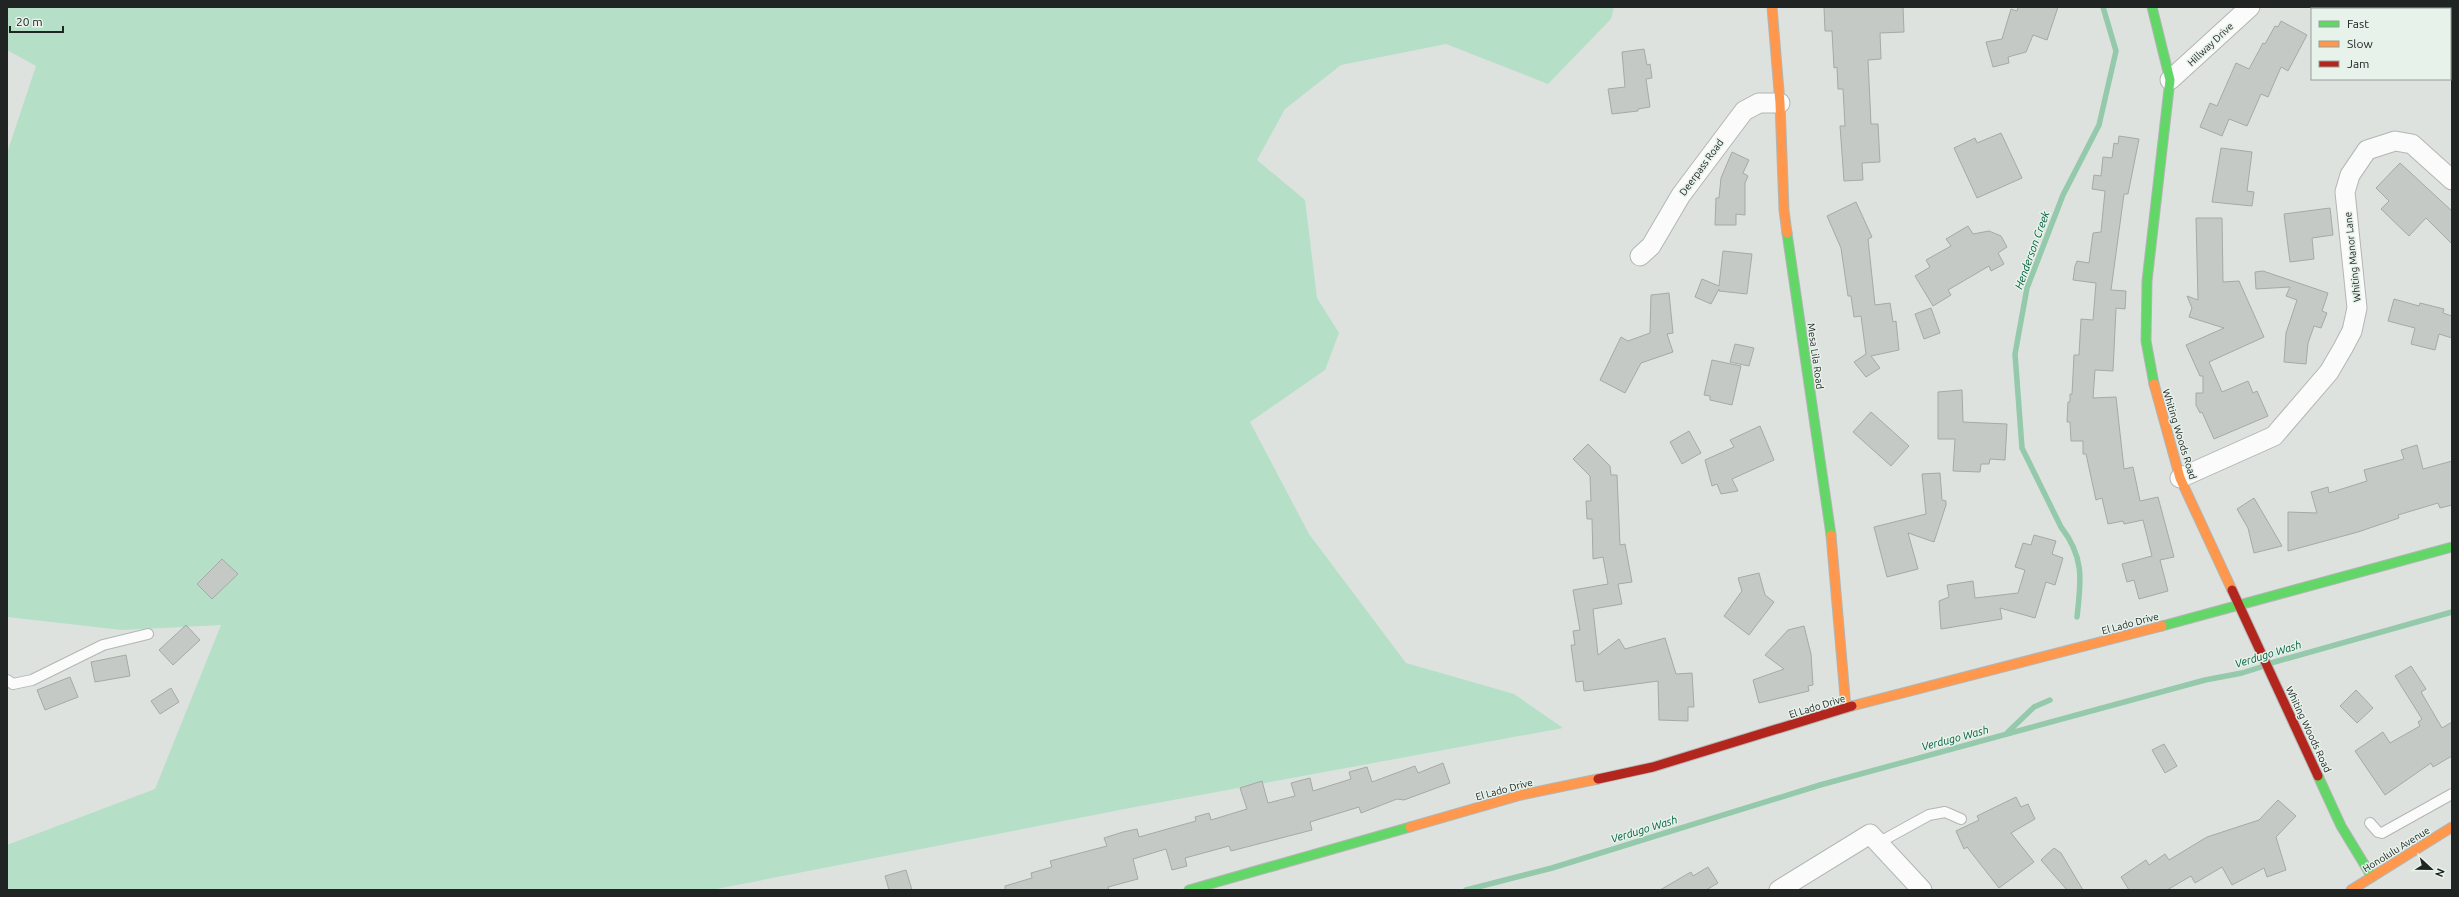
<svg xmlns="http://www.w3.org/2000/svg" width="2459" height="897" viewBox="0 0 2459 897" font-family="Ubuntu,sans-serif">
  <rect width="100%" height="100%" fill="#dde2df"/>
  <!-- green -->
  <path fill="#b5dfc7" d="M7,7H1614L1611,19L1548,84L1446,44L1341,65L1285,109L1257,160L1305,200L1317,298L1339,333L1325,370L1250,422L1309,534L1406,663L1514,694L1563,728L1135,807L711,890H7V845L155,789L221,625L122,630L7,617V153L36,66L7,50Z"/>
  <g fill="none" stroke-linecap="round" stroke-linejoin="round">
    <!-- stream -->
    <g stroke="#94c9ab" stroke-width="5.5">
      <path d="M2077,617C2081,581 2085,558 2061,527L2022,448L2015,354L2027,288L2063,195L2099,125L2116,51L2103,7"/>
      <path d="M2271,663L2452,612"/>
      <path d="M2008,732L2034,707L2050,700"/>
      <path d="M1466,890L1552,868L1820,785L2205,680L2242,673L2261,667"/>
    </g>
  </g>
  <!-- building -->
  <g fill="#c4c9c6" stroke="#a5a9a7">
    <path d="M1824,7H1903L1904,32L1880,33L1881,59L1868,60L1871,124H1878L1880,162L1862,163L1863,180L1844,181L1840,126H1845L1843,89H1838L1837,67L1834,68L1832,31H1825Z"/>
    <path d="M2018,7H2058L2047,40L2033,35L2026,52L2008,57L2009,63L1993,67L1986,42L2002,39L2011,9L2017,11Z"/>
    <path d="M2281,21L2307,35L2288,71L2281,67L2268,97L2261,94L2247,126L2229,119L2222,136L2200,127L2210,103L2217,106L2236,63L2249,69L2263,43L2265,44L2275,26L2278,27Z"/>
    <path d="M1644,49L1647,65L1650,64L1652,78L1646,79L1650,107L1638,109V111L1612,114L1608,89L1625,87L1622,52Z"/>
    <path d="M2001,133L2022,178L1977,198L1954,148L1975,138L1977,143Z"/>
    <path d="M2119,136L2139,139L2128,194H2124L2111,290L2126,291L2125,309L2116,308L2113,371L2095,370L2093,398L2116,397L2124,469L2133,467L2140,501L2158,497L2174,557L2160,560L2168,591L2139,599L2134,580L2127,582L2122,564L2152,556L2143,520L2124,524L2123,521L2108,524L2102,498L2096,500L2086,454H2083V441H2071L2070,422H2067L2068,402H2070V394H2072L2074,355H2079L2081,319L2093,320L2096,283L2073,280L2075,266L2077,261L2089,263L2093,233L2101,232L2105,191L2092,189L2094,175L2101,176L2103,157L2112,158L2114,143L2118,144Z"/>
    <path d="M2221,148L2252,152L2247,191L2254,192L2252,206L2212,202Z"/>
    <path d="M1732,152L1749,160L1743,173L1748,176L1745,183V215L1736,214V225H1715L1716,198H1719L1721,178Z"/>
    <path d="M2400,163L2452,211V244L2426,218L2409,236L2381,209L2389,201L2376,188Z"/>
    <path d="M1856,202L1872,237L1868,239L1875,305L1890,303L1893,322L1896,321L1899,350L1871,356L1880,368L1866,377L1854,362L1866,354L1861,316L1854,317L1851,296H1848L1841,248L1827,216Z"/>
    <path d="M2330,208L2333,235L2312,238L2314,259L2290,262L2284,214Z"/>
    <path d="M2196,218H2222L2223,282L2239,281L2264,337L2209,362L2222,392L2248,381L2253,393L2257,391L2268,416L2214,439L2202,412L2200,413L2196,405V393H2203V376H2200L2186,345L2224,328L2189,317L2192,308L2187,296L2198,300Z"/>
    <path d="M1968,226L1973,234L1989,231L2001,236L2007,247L1998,253L2004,264L1991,271L1989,266L1948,290L1951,295L1933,306L1915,276L1930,267L1926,260L1951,246L1946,239Z"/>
    <path d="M1723,251L1752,254L1747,294L1719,291V289L1711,304L1695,297L1702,279L1719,286Z"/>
    <path d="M2263,271L2328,293L2322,311L2327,313L2321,328L2314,326L2308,343L2306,364L2284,362L2286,333L2297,300L2286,296L2290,287L2256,289L2255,272Z"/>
    <path d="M1669,293L1673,333L1667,334L1673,352L1641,363L1625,393L1600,380L1621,337L1628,341L1650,333L1651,295Z"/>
    <path d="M2394,299L2419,306L2420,303L2444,309L2443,313L2452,316V338L2439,334L2435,350L2411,344L2415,328L2388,321Z"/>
    <path d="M1931,308L1940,333L1924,339L1915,314Z"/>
    <path d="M1735,344L1754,348L1749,366L1730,362Z"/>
    <path d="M1712,360L1741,366L1732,405L1710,400V396L1704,395Z"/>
    <path d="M1962,390L1963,422L2007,424L2005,460L1990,459L1989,464H1981L1980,472L1953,471L1955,439H1938V392Z"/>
    <path d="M1871,412L1909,446L1891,466L1853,432Z"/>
    <path d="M1760,426L1774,460L1732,479L1738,491L1721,494L1717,484L1712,486L1705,460L1734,447L1730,440Z"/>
    <path d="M1689,431L1701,453L1682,464L1670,442Z"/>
    <path d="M1588,444L1610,466L1611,475H1617L1620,545L1625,544L1632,582L1618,584L1622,604L1593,609L1598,655L1619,639L1625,649L1665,638L1676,674L1692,673L1694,707H1688V721L1659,720L1658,681L1584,691L1583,681L1576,682L1571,645H1575L1573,631L1580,630L1573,590L1608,584L1603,557L1593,559L1592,519H1587L1586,501H1591L1590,476L1573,459Z"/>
    <path d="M2417,445L2423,469L2452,461V505L2440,508L2438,503L2398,515L2399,518L2358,532L2288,551V512L2317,513L2311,492L2328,487L2329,493L2367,481L2364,470L2404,459L2401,450Z"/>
    <path d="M1940,473L1942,500L1946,501V505L1934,542L1908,533L1918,569L1887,577L1874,527L1926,514L1922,474Z"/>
    <path d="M2254,498L2282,546L2254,553L2248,528L2237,509Z"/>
    <path d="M2034,535L2056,541L2052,554L2063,558L2055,585L2046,582L2035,618L2000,608L2002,619L1941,629L1939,601L1949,597L1947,585L1973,581L1975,598L2018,593L2025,570L2015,567L2023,543L2031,545Z"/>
    <path d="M222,559L238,574L212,599L197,584Z"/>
    <path d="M1759,573L1765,595L1774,602L1749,635L1724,616L1742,591L1738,578Z"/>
    <path d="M186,625L200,640L173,665L159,650Z"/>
    <path d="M1804,626L1811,654L1813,685L1808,686L1809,691L1759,703L1753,680L1784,669L1765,655L1788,630Z"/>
    <path d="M126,655L130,676L95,682L91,662Z"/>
    <path d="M2411,666L2426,689L2421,692L2442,728L2452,722V756L2433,767L2431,763L2385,795L2355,751L2383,732L2390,743L2420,726L2418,722L2422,719L2395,676Z"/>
    <path d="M70,677L78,697L45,710L37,690Z"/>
    <path d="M171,688L179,702L160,714L151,701Z"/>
    <path d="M2356,690L2373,708L2357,723L2340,706Z"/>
    <path d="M2164,744L2177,766L2165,773L2152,750Z"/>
    <path d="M1443,763L1450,783L1404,800L1397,799L1361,813L1359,807L1310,822L1312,830L1231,851L1229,846L1185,858L1187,866L1172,870L1166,849L1133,859L1138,879L1108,887L1109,890H1005V886L1032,878L1031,873L1052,867L1050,861L1107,846L1104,838L1123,832L1137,829L1139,837L1196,821L1195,817L1209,813L1211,820L1247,809L1240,788L1262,781L1268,803L1295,796L1291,783L1310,778L1313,791L1351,779L1349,772L1367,767L1372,782L1415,766L1418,773Z"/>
    <path d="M2016,797L2021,807L2028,804L2035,819L2011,833L2034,862L1999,888L1967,847L1964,849L1956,831L1979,820L1977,816Z"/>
    <path d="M2278,800L2296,816L2276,837L2286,870L2267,877L2264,868L2232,885L2222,867L2195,883L2191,876L2167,890H2129L2121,877L2146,860L2149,865L2165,854L2169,860L2207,837L2259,820Z"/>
    <path d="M2054,848L2061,853L2083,890H2067L2041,860Z"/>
    <path d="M1708,867L1718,883L1706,890H1660L1691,872L1693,876Z"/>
    <path d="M906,870L912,890H889L885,876Z"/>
  </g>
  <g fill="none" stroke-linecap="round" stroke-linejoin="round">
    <!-- lane casing -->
    <g stroke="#b2b6b4" stroke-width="12">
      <g id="lane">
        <path d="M7,680L13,684L32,680L103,645L148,634"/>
        <path d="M2370,823L2378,832L2382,833L2452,794"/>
        <path d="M1878,843L1929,815L1945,812L1961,819"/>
      </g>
    </g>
    <!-- street casing -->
    <g stroke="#b2b6b4" stroke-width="21">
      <g id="street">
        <path d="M2170,80L2250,7"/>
        <path d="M1640,256L1651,246L1681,195L1744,111L1759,103H1780"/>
        <path d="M2180,478L2274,436L2329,372L2343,348L2352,331L2357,308L2345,192L2350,175L2367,150L2395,141L2412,144L2452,180"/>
        <path d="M1779,890L1870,834L1922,890"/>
      </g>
    </g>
    <!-- fast casing -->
    <g stroke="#b2b6b4" stroke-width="11">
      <g id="fast">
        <path d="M2152,7L2170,80L2147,281L2146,341L2154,384"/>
        <path d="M1787,233L1831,535"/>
        <path d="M2162,626L2452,547"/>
        <path d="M2318,776L2341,826L2372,877"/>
        <path d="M1189,890L1410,827"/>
      </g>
    </g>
    <!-- slow casing -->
    <g stroke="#b2b6b4" stroke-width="11">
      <g id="slow">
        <path d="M1772,7L1780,103L1784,210L1787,233"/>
        <path d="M2154,384L2180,478L2232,590"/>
        <path d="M1831,535L1846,708"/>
        <path d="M1852,706L2162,626"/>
        <path d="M1410,827L1521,795L1598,779"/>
        <path d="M2351,890L2452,827"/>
      </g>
    </g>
    <!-- jam casing -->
    <g stroke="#b2b6b4" stroke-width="11">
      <g id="jam">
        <path d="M2232,590L2318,776"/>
        <path d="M1598,779L1653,767L1852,706"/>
      </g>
    </g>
    <!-- lane -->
    <use href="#lane" stroke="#fafbfa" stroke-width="10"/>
    <!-- street -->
    <use href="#street" stroke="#fafbfa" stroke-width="19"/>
    <!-- fast -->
    <use href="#fast" stroke="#63d668" stroke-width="9"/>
    <!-- slow -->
    <use href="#slow" stroke="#ff974d" stroke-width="9"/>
    <!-- jam -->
    <use href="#jam" stroke="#b3261e" stroke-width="9"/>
  </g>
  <g text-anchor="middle" stroke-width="3" stroke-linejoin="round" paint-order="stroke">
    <!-- street labels -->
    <g font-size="10" fill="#202422" stroke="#e7f2eb">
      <text transform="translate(2210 44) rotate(-43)" y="4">Hillway Drive</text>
      <text transform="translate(1701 167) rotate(-54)" y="4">Deerpass Road</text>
      <text transform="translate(2352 257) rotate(-96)" y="4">Whiting Manor Lane</text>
      <text transform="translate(1816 356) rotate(82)" y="4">Mesa Lila Road</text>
      <text transform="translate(2180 434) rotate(73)" y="4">Whiting Woods Road</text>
      <text transform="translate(2130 623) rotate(-15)" y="4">El Lado Drive</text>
      <text transform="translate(1817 706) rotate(-17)" y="4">El Lado Drive</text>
      <text transform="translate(2309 729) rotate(65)" y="4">Whiting Woods Road</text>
      <text transform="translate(1504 789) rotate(-15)" y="4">El Lado Drive</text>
      <text transform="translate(2396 849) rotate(-32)" y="4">Honolulu Avenue</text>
    </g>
    <!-- water labels -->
    <g font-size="11" font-style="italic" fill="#02613c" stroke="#e7f2eb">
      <text transform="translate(2032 250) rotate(-70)" y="4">Henderson Creek</text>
      <text transform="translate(2268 654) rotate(-17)" y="4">Verdugo Wash</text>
      <text transform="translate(1955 738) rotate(-15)" y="4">Verdugo Wash</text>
      <text transform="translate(1644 829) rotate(-17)" y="4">Verdugo Wash</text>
    </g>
  </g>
  <!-- border -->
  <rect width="2459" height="897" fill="none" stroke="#202422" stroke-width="16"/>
  <!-- legend -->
  <rect x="2311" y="8" width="140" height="72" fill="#e7f2eb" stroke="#97a09b"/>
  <rect x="2319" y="21" width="20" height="6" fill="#63d668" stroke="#97a09b"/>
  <text x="2347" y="28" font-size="12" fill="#202422">Fast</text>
  <rect x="2319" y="41" width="20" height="6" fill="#ff974d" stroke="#97a09b"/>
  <text x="2347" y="48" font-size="12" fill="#202422">Slow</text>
  <rect x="2319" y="61" width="20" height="6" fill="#b3261e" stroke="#97a09b"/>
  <text x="2347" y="68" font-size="12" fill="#202422">Jam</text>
  <!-- north arrow -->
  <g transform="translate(2431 869) rotate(112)" stroke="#e7f2eb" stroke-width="3" paint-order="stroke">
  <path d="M0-3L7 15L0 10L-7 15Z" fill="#202422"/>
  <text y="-6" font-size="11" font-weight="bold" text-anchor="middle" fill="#202422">N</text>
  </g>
  <!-- scale -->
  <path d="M10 26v6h53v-6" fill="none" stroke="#202422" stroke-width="2"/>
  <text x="16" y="26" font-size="12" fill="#202422" stroke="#e7f2eb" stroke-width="3" paint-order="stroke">20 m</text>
</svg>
